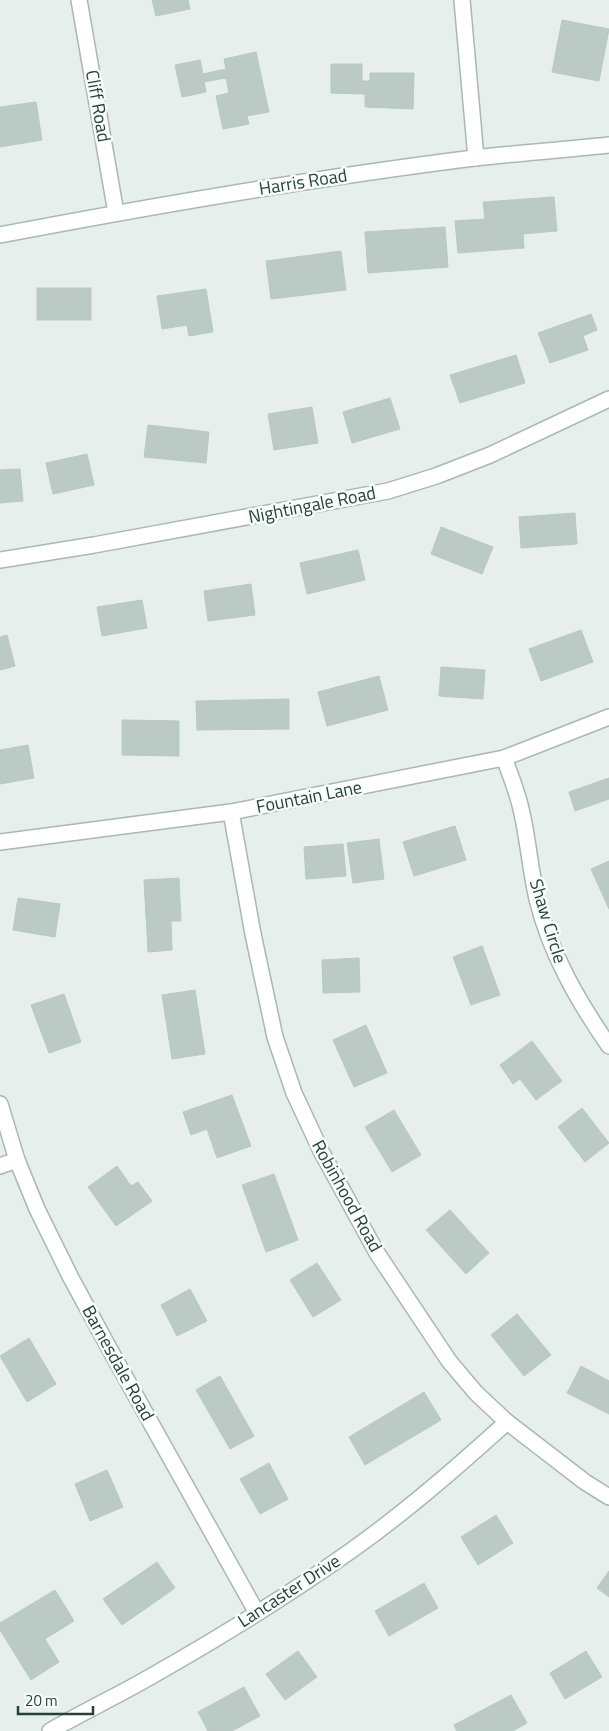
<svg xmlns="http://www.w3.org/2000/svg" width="609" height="1731" viewBox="0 0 609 1731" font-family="'Titillium Web',sans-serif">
  <rect width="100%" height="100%" fill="#e6efeb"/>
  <!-- building -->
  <g fill="#bbcac4" stroke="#b8c9c2">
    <path d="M152,0H188L190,9L156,16Z"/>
    <path d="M562,20L609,29L599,81L552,72Z"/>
    <path d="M256,52L269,112L247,116L249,124L223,129L216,96L229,93L226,78L204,82L206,92L182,97L175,65L200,60L203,74L226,69L224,59Z"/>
    <path d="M331,64H362V81H370V73H414L413,109L365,107V94L331,93Z"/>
    <path d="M36,102L42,140L0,147V107Z"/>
    <path d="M554,197L557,231L523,234L524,248L458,253L455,221L485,219L483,202Z"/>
    <path d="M445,227L448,267L368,273L365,232Z"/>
    <path d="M341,251L346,290L271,299L266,261Z"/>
    <rect x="37" y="288" width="54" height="32"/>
    <path d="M206,289L213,332L189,336L187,325L162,329L157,296Z"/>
    <path d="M591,314L597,330L583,336L588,350L550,363L538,333Z"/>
    <path d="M516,355L525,383L460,403L450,375Z"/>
    <path d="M390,398L400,429L352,443L343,412Z"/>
    <path d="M312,407L318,443L274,450L268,414Z"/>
    <path d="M148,425L209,432L206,463L144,457Z"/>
    <path d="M87,454L94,485L53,494L46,463Z"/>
    <path d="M20,469L23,501L0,503V470Z"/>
    <path d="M575,513L577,544L521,548L519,517Z"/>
    <path d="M441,527L493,547L482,574L431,554Z"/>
    <path d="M358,550L365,580L307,594L300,563Z"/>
    <path d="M251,584L255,615L208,621L204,591Z"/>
    <path d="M142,600L147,628L102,636L97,607Z"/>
    <path d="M581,630L593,662L541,681L529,649Z"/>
    <path d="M7,635L15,666L0,670V637Z"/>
    <path d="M441,667L485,670L483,699L439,696Z"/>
    <path d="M379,676L388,710L327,726L318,692Z"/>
    <path d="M289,699V729L197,730L196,701Z"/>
    <path d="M122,720L179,721V756L122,755Z"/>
    <path d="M28,745L34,778L0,784V750Z"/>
    <path d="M609,778V799L575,811L569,792Z"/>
    <path d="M455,826L466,860L414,876L403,842Z"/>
    <path d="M379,839L384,879L353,883L347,843Z"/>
    <path d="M343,844L346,876L306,879L304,847Z"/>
    <path d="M609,861V909L591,869Z"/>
    <path d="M179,878L181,921H171L172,950L148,952L144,880Z"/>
    <path d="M18,898L60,904L55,937L13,930Z"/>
    <path d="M482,946L500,995L471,1005L453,957Z"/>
    <path d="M359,958L360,992L323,993L322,960Z"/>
    <path d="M195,990L205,1054L172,1059L162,995Z"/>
    <path d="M64,994L81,1042L49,1053L31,1005Z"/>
    <path d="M366,1025L387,1073L354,1087L333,1040Z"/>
    <path d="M532,1041L562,1081L536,1100L520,1079L513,1084L500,1065Z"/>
    <path d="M232,1095L251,1146L217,1158L207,1129L191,1135L183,1112Z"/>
    <path d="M582,1108L609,1143L585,1162L558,1127Z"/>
    <path d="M394,1110L421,1155L392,1172L365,1127Z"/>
    <path d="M117,1166L131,1186L138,1182L152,1201L116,1226L88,1187Z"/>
    <path d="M274,1174L298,1240L266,1252L242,1185Z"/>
    <path d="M450,1210L489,1253L466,1274L426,1230Z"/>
    <path d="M317,1263L341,1300L313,1317L290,1280Z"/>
    <path d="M190,1289L207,1321L177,1336L161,1305Z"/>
    <path d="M517,1314L551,1355L524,1376L491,1335Z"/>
    <path d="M29,1338L56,1384L27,1402L0,1356Z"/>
    <path d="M581,1366L609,1381V1414L567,1393Z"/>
    <path d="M220,1376L254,1436L230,1449L196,1390Z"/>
    <path d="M424,1392L441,1420L365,1465L349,1437Z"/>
    <path d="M269,1463L288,1499L260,1514L240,1479Z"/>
    <path d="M107,1470L123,1507L90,1521L75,1484Z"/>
    <path d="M496,1515L513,1543L478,1565L461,1537Z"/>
    <path d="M157,1562L175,1588L122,1625L103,1599Z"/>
    <path d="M609,1571V1597L597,1588Z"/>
    <path d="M424,1583L438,1608L389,1636L375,1611Z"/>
    <path d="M55,1590L74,1621L45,1639L59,1662L31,1680L0,1630V1623Z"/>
    <path d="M298,1651L317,1677L285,1700L266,1674Z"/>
    <path d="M586,1651L602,1677L565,1699L550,1673Z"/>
    <path d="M244,1687L260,1716L232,1731H208L198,1712Z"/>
    <path d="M511,1695L527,1723L513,1731H457L454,1725Z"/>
  </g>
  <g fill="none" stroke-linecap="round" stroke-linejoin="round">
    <!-- minor casing -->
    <g stroke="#a8b8b2" stroke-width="18">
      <g id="minor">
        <path d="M79,0L116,213"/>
        <path d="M462,0L476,158"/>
        <path d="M0,560L94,545L388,491L436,476L490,455L609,399"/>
        <path d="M504,758C510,774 517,791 521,809C528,838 530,869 537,899C550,953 578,1001 609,1046"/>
        <path d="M231,812L253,934L275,1037L294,1093L321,1151L377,1253L449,1361L476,1393L507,1422L585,1482L609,1497"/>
        <path d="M0,842L231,812L504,758L609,717"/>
        <path d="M0,1104L17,1160L37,1209L71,1278L109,1348L257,1613"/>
        <path d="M0,1166L17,1160"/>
        <path d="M50,1731C83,1712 117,1696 150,1677C219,1638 287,1596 352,1550C407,1511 457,1467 507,1422"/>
      </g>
    </g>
    <!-- tertiary casing -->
    <g stroke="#a8b8b2" stroke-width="18">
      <path id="tertiary" d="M0,235C157,205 315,178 474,158C519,153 564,150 609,145"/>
    </g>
    <!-- minor -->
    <use href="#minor" stroke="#fff" stroke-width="15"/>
    <!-- tertiary -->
    <use href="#tertiary" stroke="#fff" stroke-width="15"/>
  </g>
  <g text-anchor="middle" stroke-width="5" stroke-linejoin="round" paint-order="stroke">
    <!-- street labels -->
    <g font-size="18" fill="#24423a" stroke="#f7fbf9">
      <text transform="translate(98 106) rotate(80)" y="6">Cliff Road</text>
      <text transform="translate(303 182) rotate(-9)" y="6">Harris Road</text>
      <text transform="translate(312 505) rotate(-11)" y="6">Nightingale Road</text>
      <text transform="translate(309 797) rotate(-11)" y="6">Fountain Lane</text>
      <text transform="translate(548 921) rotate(73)" y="6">Shaw Circle</text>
      <text transform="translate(347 1196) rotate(61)" y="6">Robinhood Road</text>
      <text transform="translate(118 1363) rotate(61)" y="6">Barnesdale Road</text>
      <text transform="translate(289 1591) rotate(-33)" y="6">Lancaster Drive</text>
    </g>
  </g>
  <!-- scale -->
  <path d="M18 1706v8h75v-8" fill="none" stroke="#24423a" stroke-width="2.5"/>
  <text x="25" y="1706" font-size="15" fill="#24423a" stroke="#f7fbf9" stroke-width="4" paint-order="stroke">20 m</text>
</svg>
